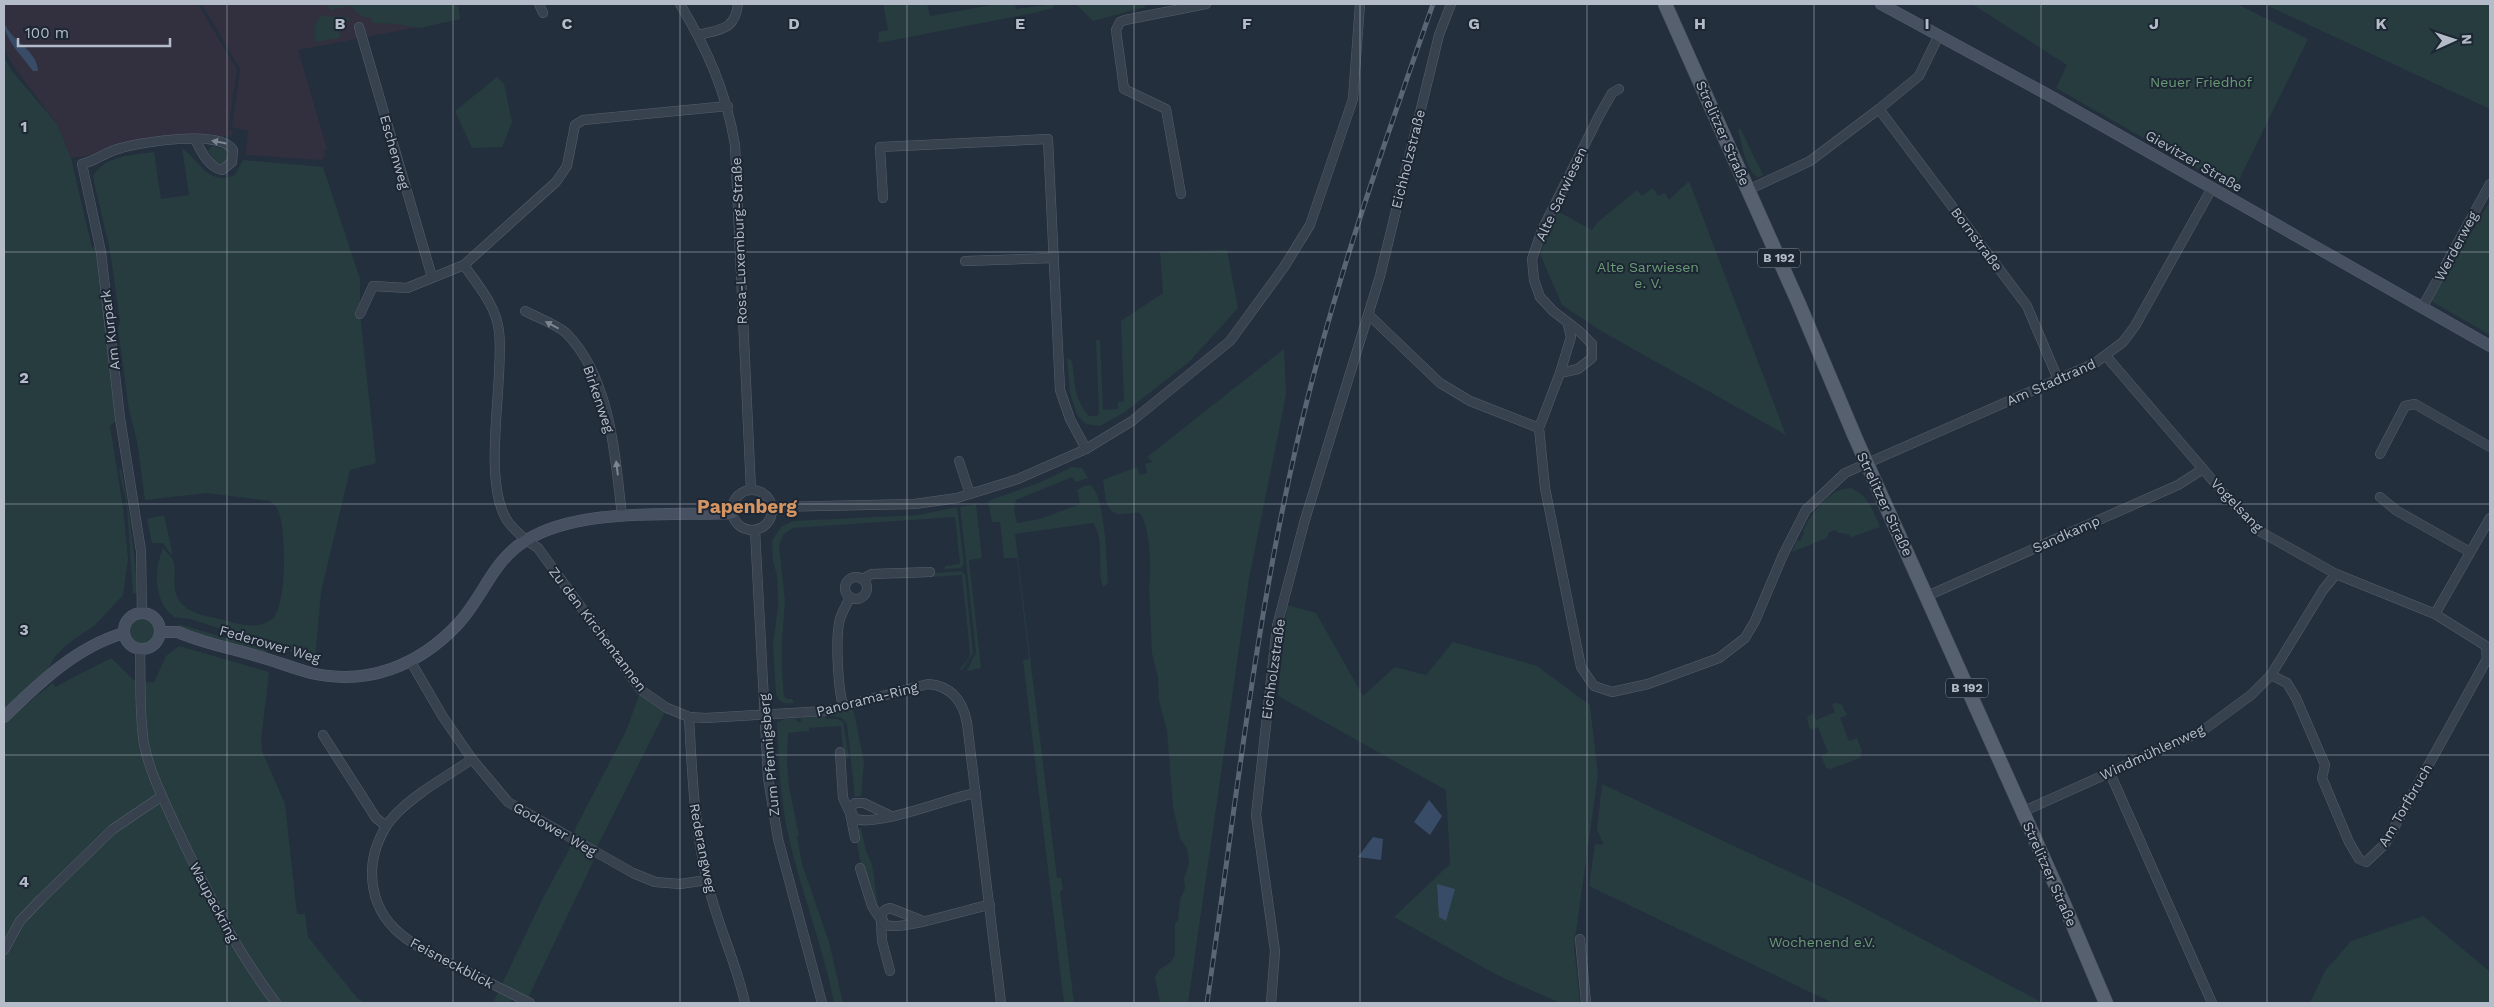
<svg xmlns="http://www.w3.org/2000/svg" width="2494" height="1007" viewBox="0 0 2494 1007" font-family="'Work Sans',sans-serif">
  <rect width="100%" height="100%" fill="#242f3e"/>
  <!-- medical -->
  <g fill="#32303f">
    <path d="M4,4H198L237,70L228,130L233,131L231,135L222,137L169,135L120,144L102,150L93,155L71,158L57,124L15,68L4,49Z"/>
    <path d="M202,4H456L460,19L298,50L327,149L324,150L325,156L321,160L247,155L246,153L248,131L232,127L240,69Z"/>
  </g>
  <!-- green -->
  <g fill="#263c3f">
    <path d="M324,4H458L460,19L420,28L397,24L373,23L370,17H363L349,6L331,10Z"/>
    <path d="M883,4H927L930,16L998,4H1015L1016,9L1054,4L1053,8L1034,13L878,43L879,32L888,30Z"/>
    <path d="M1076,4H1145V7L1093,21Z"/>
    <path d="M1972,4H2237L2308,39L2234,190L2056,88L2067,65Z"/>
    <path d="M2264,4H2490V109Z"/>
    <path d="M320,15C332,19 341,14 352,19L337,24L340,38L315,42L314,28Z"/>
    <path d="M4,57L11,70L57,124L71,158L92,248L99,243L120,418L110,426L123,507L128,559L123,595L95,625L66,645L54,658L45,674L4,710Z"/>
    <path d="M497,77L504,84L512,122L502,147L472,148L455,111Z"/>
    <path d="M1740,128L1763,175L1758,177C1745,170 1742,143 1738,130Z"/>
    <path d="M212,146L226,149L229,155L227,161L222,164L214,161L208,151Z"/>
    <path d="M182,148C201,163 209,186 235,175L243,160L323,167L360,279V314L376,463L350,470L321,592L315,659L190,619L174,617C153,601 154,570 163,548C166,552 171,556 173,560C178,575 169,590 182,604C192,615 209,616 223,620C239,624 256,630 271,620C288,608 286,528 278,510C276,506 273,504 270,501L207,493L145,500L137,441L129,410L118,328L120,321L110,251L93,177C103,155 134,155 154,152L161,199L189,195Z"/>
    <path d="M1689,181L1786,435L1603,332L1562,305L1540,254L1557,211L1592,230L1598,222L1637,190L1642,196L1653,188L1658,196L1665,193L1669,200Z"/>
    <path d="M2490,201V335L2431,301Z"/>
    <path d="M1227,250L1238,308L1189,362L1125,412L1100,426L1086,424L1077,415L1070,393L1067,358L1072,361C1075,382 1074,400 1089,416H1097L1099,413L1096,340H1100L1103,410L1118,409V402L1124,401L1121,321L1163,293L1160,252Z"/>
    <path d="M1284,349L1286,395L1249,579L1188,1003H1160L1155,977L1159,970L1171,962L1175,955V924L1178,920L1180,899L1185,889L1184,879L1189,863L1187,849L1180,838L1173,807L1167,730L1159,701L1158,677L1152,653L1149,586C1152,572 1150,521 1139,513C1132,512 1125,515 1118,514C1104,512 1105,490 1103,480L1137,467L1140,475L1147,473L1145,464L1153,462L1147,457Z"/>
    <path d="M1072,467L1082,468L1088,478L1076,482L1072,477L1016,500L1014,510L1017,523L1040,519L1080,504L1077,490L1084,486L1090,485C1105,493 1107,565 1108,583L1103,587C1096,570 1106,540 1093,523L1015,534L1057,878H1061L1063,890L1060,891L1074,1003H1064L1023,660L1029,659L1017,558H1004L1000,522H992L988,501L1041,482Z"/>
    <path d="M121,468C129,510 135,550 137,593L133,594L127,507L119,471Z"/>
    <path d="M1851,488C1868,495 1873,511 1880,527L1852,537L1847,534L1839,533L1836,530L1829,532L1827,538L1792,552L1797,540L1800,541L1804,533L1803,530C1813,512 1829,488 1851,488Z"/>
    <path d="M976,504L982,558L969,560L981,668L967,671L976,652L960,507Z"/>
    <path d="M957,507L964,564L961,568L945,569V566L960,564L955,517L793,528L783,535L779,545L785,601L782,641V672L784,696L787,699H792L794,703C785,704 779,703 776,694L773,645L778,605L777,575L773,561L772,541L781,527L793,521L918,515Z"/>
    <path d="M164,515L172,551V556L163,543H152L147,519Z"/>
    <path d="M961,571L965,575L973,653L962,670L960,669L969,658L970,653L962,575L896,579L895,576Z"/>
    <path d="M1287,605L1316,613L1363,696L1395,667L1426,675L1453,642L1537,666L1590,705L1598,775L1574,946L1580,1003H1560L1497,975L1394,917L1450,864L1446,790L1278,696Z"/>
    <circle cx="143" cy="631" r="15"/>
    <path d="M177,624L185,626L267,650L266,653L184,629Z"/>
    <path d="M179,646L269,672L261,741L262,751L285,804L297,914H305L308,937L358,999L367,1003H4V722L53,683L55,687L111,658L137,683L154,682L166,656Z"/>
    <path d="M641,690L667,708L599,843L592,864L528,998L516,992L510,1003H493L543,898L569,850L576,827L626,731Z"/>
    <path d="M1837,703L1842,705L1847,715L1840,718L1849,741L1857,738L1862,751L1860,758L1830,769L1826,768L1821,756L1828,752L1818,727L1810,730L1807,717L1813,713L1816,720L1835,712L1832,704Z"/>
    <path d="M853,708L864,762L861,796L855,797L847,724L842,718L828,715Z"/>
    <path d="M825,716L826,719H837L843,722L849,758L844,759L841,726L809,728V731L788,733L787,762L789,787L799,835L797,836L802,864L829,942L843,1003H834C823,944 799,888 787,829C780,794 778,758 777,722L785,719L796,718L797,722H801V718Z"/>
    <path d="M1602,784L1847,899L2043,1003H1833L1589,886L1595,844L1602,845L1603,844L1597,829Z"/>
    <path d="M861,828L866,851L872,864L878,906L875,904C866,880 856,855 856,829Z"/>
    <path d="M2423,916L2490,972V1003H2310L2325,971L2351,941Z"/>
  </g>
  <!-- water -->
  <g fill="#394c67">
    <path d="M4,22C11,42 37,49 38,71H33C23,57 4,39 4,22Z"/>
    <path d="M1429,800L1442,816L1430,835L1414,822Z"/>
    <path d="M1373,837L1383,839L1381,860L1358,857Z"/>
    <path d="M1437,884L1455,889L1446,921L1439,917Z"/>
  </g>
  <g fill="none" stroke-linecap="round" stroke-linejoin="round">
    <!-- street casing -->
    <g stroke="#565f6c" stroke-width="10">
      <g id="street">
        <path d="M539,4L543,13"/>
        <path d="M680,4C708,51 726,91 735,145L751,490"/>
        <path d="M359,27L432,277"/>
        <path d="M699,35C721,29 735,30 738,4"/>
        <path d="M1619,89L1612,93L1599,116L1542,230L1532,259L1534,280L1540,297L1553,311L1579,331L1592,344V358L1578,369L1560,373L1539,428L1545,488L1581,667L1594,686L1612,692L1648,684L1719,658L1745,638L1755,621L1783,555L1806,510L1845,473L2095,363L2123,342L2135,326L2212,188"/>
        <path d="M1879,109L2027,306L2058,379"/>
        <path d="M1748,190L1810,161L1879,109L1919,76L1939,35"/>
        <path d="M1181,194L1166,109L1124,89L1116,30L1120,22L1125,20L1206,4"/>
        <path d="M883,198L880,147L1048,139L1060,390L1070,419L1086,449"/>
        <path d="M965,261L1054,258"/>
        <path d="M464,265C478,286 496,305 499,331C505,379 480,485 509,523C517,533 527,541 538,548L641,690L667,708L689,717L706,718L825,711L928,684C951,686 963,701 967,723L1001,1003"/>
        <path d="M2422,308L2490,184"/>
        <path d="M525,311C538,318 556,324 566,333C611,378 615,456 622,516"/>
        <path d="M360,314L373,286L407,288L464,265L556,182L567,166L575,125L583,120L728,106"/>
        <path d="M1369,315L1440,383L1470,401L1539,428"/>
        <path d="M2106,356L2227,497L2261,532L2336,574L2435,614L2486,646L2487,659L2490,661"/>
        <path d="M1560,373L1571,337L1568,325"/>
        <path d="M2380,454L2405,406L2415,404L2490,447"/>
        <path d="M959,461L970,494"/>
        <circle cx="752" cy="510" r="20"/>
        <path d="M2380,497L2397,511L2470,552"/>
        <path d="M773,507L915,504L957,498L1018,479L1086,449L1132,421L1230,341L1284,267L1310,225L1353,99L1360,4"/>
        <path d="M755,530L768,778L778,839L822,1003"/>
        <circle cx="856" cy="588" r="11"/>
        <path d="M862,579L872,574L930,572"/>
        <path d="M1927,596L2178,485L2203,469"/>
        <path d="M142,613L141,551L120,418L101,252L82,164C96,161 107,151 121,148C142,142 221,129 233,150L232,162L222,170C208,167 201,151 195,139"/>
        <path d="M2435,614L2490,518"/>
        <path d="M140,650C141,681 139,713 144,744C150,774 165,802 177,829C206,890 235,949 276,1003"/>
        <path d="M411,662L443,717L472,759L508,802L633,873L655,882L680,884L707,880"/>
        <path d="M2271,675L2287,683L2296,698L2325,765L2322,778L2349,842L2359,859L2366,862L2385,844L2487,659"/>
        <path d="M843,706C838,687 835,638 840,619C842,612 847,604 850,597"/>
        <path d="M689,717C692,771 694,826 707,880C716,922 736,961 745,1003"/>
        <path d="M323,735L376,818L386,826"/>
        <path d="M840,752L843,798L850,813L855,838"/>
        <path d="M472,759C448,776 419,791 398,812C383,826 373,849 372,870C371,928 414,945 459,968C483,979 506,991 530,1003"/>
        <path d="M2110,773L2212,1003"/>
        <path d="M2022,812L2202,731L2251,695L2271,675L2323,590L2336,574"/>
        <path d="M891,816L864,803H855L850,808L854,818C874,829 950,797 976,793"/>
        <path d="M860,868L872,906L881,920L882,941L890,971"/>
        <path d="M923,921L890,908L885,910L881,914L884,924C899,933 968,908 990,905"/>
        <path d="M1580,939L1586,1003"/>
        <path d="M4,950L20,921L41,899L113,829L162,796"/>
        <path d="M1271,1003L1275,951L1256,815L1277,626L1304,523L1380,276L1439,35L1451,4"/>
      </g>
    </g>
    <!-- secondary casing -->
    <g stroke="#565f6c" stroke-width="12">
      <g id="secondary">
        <path d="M1881,4L2052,97L2490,346"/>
        <circle cx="142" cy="631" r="18"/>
        <path d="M160,632H178C202,643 231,648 257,656C275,661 293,668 311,673C367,686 418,666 457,625C483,598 492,561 525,541C579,507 670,516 732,513"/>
        <path d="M4,717C39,683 76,647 124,633"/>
      </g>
    </g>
    <!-- primary casing -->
    <g stroke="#414a57" stroke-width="15">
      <path id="primary" d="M1665,4L1799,304L1855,437L2064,904L2106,1003"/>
    </g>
    <!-- street -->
    <use href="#street" stroke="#38414e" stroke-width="9"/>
    <!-- secondary -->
    <use href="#secondary" stroke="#465061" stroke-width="11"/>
    <!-- primary -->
    <use href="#primary" stroke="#56606e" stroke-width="14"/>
    <!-- rail casing -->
    <g stroke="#5a6575" stroke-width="5">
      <path id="rail" d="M1207,1003C1234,818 1254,630 1296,447C1330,296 1382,150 1433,4"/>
    </g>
    <!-- rail -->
    <use href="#rail" stroke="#1d2633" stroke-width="3" stroke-dasharray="9" stroke-linecap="butt"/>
  </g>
  <!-- one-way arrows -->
  <defs><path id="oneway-solid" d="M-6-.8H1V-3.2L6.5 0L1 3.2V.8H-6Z" transform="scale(1.25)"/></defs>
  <g fill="#7c8592">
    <use href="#oneway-solid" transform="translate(219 142) rotate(-169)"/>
    <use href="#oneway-solid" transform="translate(552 325) rotate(-152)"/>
    <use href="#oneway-solid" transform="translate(617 468) rotate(-97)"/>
  </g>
  <!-- grid -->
  <path fill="none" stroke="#b4bcc9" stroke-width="1" stroke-opacity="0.55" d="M227,4V1003M453,4V1003M680,4V1003M907,4V1003M1134,4V1003M1360,4V1003M1587,4V1003M1814,4V1003M2041,4V1003M2267,4V1003M4,252H2490M4,504H2490M4,755H2490"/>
  <g text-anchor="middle" stroke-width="4" stroke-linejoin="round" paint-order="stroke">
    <!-- shield labels -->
    <g fill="#1d2633" stroke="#878f9c" stroke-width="1">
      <rect x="1758" y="248.5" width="42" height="19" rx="4"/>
      <rect x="1946" y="678.5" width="42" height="19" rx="4"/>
    </g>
    <g font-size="12" font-weight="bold" fill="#b4bcc9">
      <text x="1779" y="262">B 192</text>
      <text x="1967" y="692">B 192</text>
    </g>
    <!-- park labels -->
    <g font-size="14" fill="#6b9a76" stroke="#1d2633">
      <text x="2201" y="87">Neuer Friedhof</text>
      <text x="1648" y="272">Alte Sarwiesen<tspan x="1648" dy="16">e. V.</tspan></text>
      <text x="1822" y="947">Wochenend e.V.</text>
    </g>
    <!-- street labels -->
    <g font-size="14" fill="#b4bcc9" stroke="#1d2633">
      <text transform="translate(1723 133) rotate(66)" y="5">Strelitzer Straße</text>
      <text transform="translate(395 152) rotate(74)" y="5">Eschenweg</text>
      <text transform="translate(1408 159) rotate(-76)" y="5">Eichholzstraße</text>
      <text transform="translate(2194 161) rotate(30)" y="5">Gievitzer Straße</text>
      <text transform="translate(1561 194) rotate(-65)" y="5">Alte Sarwiesen</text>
      <text transform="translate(1977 239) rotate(53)" y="5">Bornstraße</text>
      <text transform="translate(739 241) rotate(-92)" y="5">Rosa-Luxemburg-Straße</text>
      <text transform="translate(2456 246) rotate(-62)" y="5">Werderweg</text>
      <text transform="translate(110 330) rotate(-97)" y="5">Am Kurpark</text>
      <text transform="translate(2051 382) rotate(-24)" y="5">Am Stadtrand</text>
      <text transform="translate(599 399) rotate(71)" y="5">Birkenweg</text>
      <text transform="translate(1885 504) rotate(65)" y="5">Strelitzer Straße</text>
      <text transform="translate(2237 505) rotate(46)" y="5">Vogelsang</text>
      <text transform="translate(2066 534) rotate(-24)" y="5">Sandkamp</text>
      <text transform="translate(598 629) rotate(53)" y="5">Zu den Kirchentannen</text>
      <text transform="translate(270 644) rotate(16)" y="5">Federower Weg</text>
      <text transform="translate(1273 669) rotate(-82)" y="5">Eichholzstraße</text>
      <text transform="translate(867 699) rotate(-14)" y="5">Panorama-Ring</text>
      <text transform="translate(2152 752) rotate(-25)" y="5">Windmühlenweg</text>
      <text transform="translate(769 755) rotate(-95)" y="5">Zum Pfennigsberg</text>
      <text transform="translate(2405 805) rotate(-60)" y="5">Am Torfbruch</text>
      <text transform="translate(555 829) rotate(30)" y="5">Godower Weg</text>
      <text transform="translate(703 848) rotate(79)" y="5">Rederangweg</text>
      <text transform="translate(2050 874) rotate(66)" y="5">Strelitzer Straße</text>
      <text transform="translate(214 902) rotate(62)" y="5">Waupackring</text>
      <text transform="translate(452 963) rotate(28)" y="5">Feisneckblick</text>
    </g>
    <!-- district labels -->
    <g font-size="19" font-weight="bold" fill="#d59563" stroke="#1d2633">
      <text x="747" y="513">Papenberg</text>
    </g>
  </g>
  <g font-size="16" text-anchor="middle" font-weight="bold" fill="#b4bcc9" stroke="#1d2633" stroke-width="4" stroke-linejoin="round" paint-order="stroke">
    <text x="340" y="29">B</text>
    <text x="567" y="29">C</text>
    <text x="794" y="29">D</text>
    <text x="1020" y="29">E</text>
    <text x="1247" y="29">F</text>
    <text x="1474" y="29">G</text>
    <text x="1700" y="29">H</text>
    <text x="1927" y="29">I</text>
    <text x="2154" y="29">J</text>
    <text x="2381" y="29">K</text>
    <text x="24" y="132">1</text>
    <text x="24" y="383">2</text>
    <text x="24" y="635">3</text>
    <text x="24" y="887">4</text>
  </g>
  <!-- border -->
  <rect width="2494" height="1007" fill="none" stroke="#b4bcc9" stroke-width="10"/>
  <!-- north arrow -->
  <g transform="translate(2454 40) rotate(87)" stroke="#1d2633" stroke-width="4" paint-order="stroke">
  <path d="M0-4L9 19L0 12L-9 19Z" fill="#b4bcc9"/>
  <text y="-8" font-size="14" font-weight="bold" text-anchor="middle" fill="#b4bcc9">N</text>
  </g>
  <!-- scale -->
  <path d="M18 38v8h152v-8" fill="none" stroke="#b4bcc9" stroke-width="2.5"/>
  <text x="25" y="38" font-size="15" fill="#b4bcc9" stroke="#1d2633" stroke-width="4" paint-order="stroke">100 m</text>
</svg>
